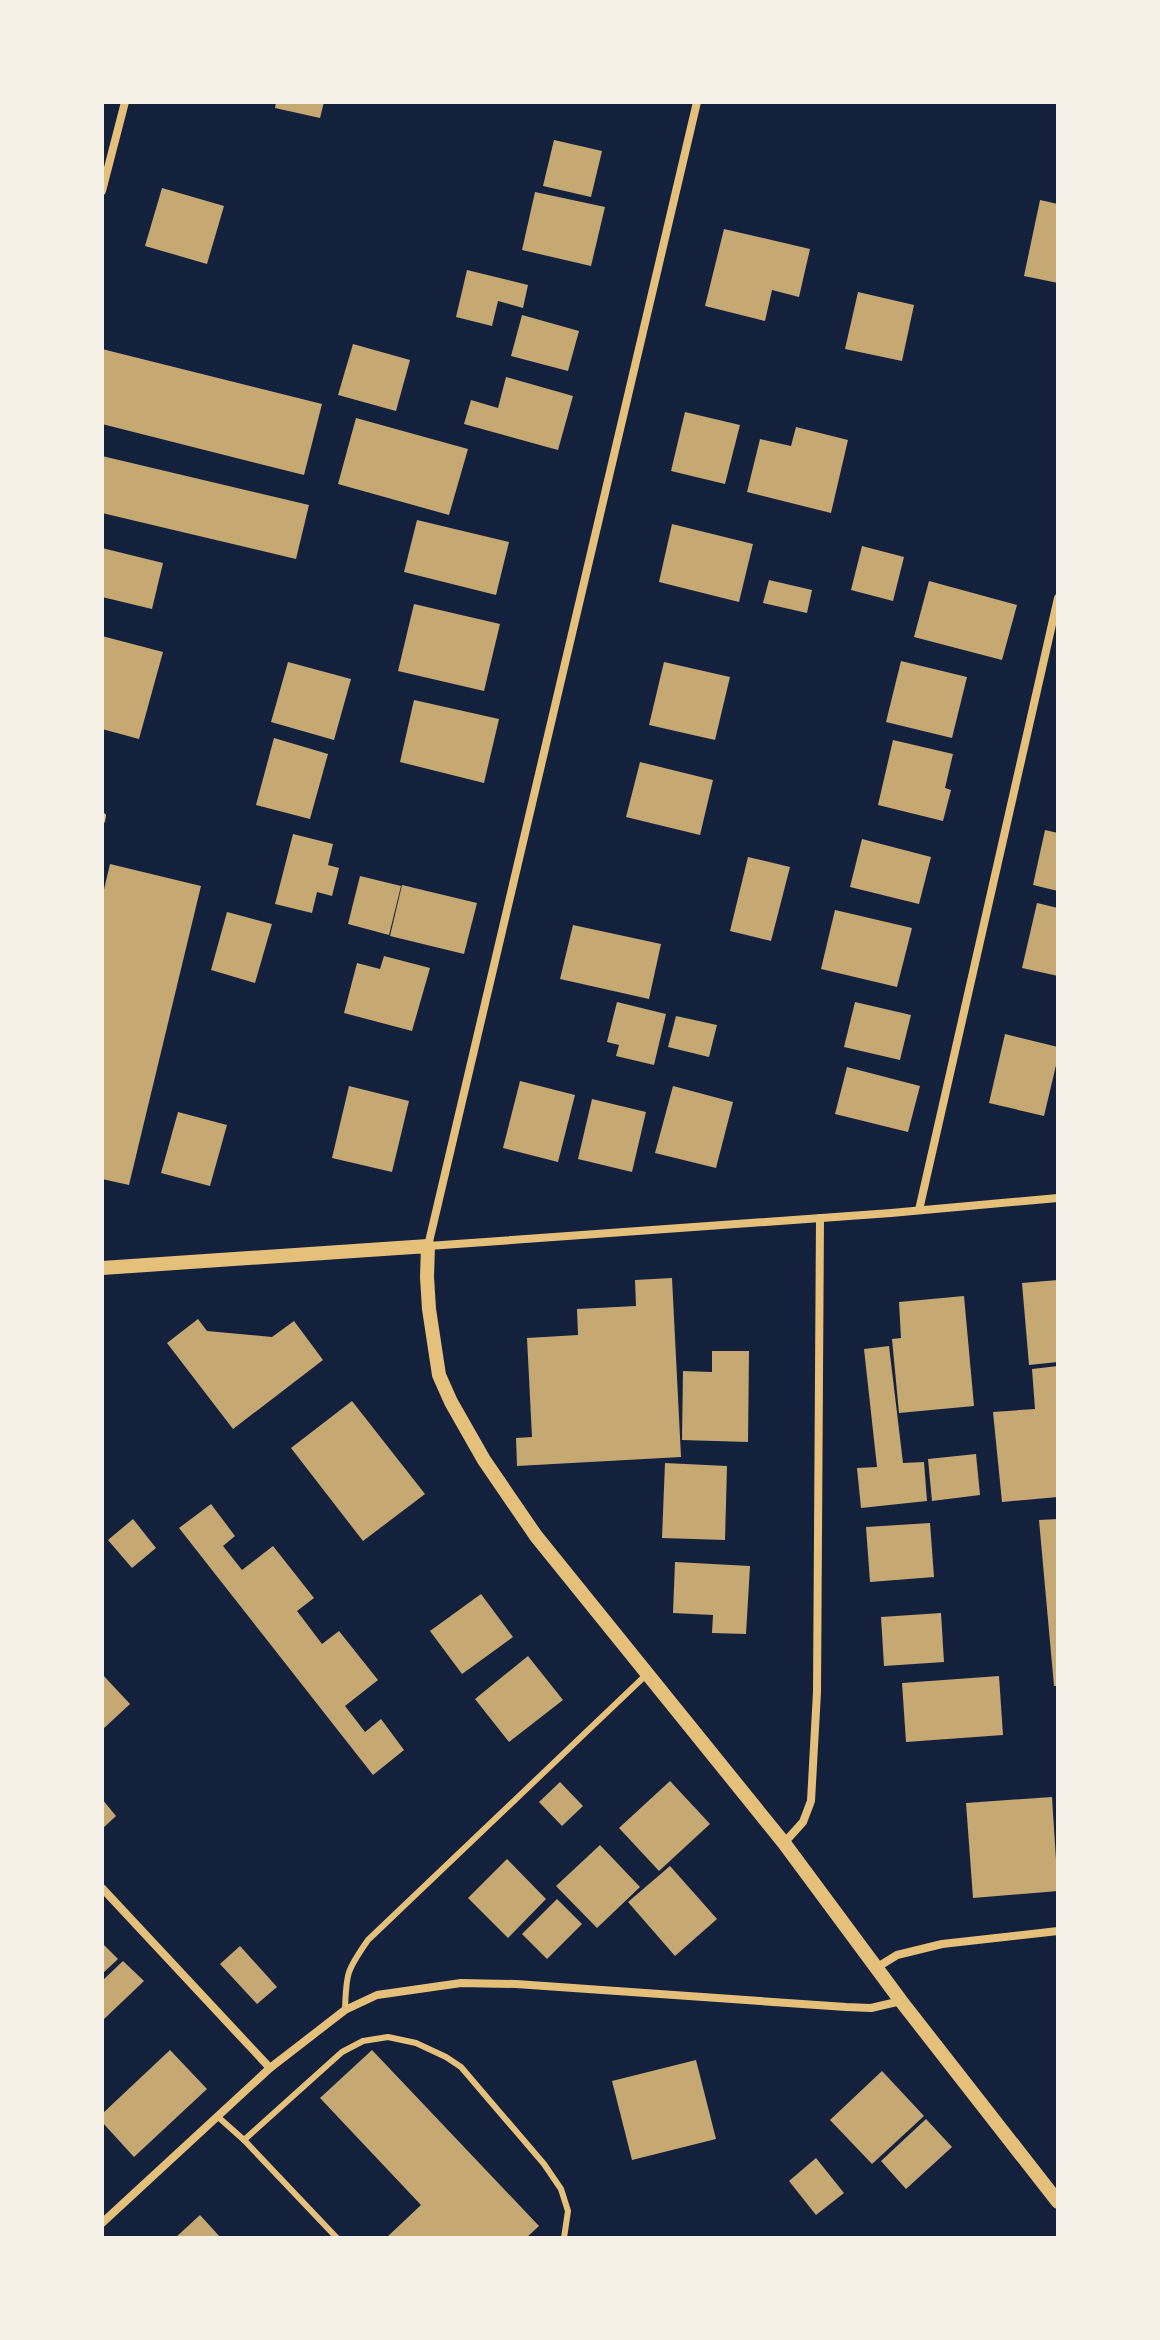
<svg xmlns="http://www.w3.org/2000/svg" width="1160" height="2340" viewBox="0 0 1160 2340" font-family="'PT Sans Narrow',sans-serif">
  <rect width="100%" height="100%" fill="#14213d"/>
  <!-- building -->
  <g fill="#c6a872">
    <path d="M276,102H324L320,118L275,108Z"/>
    <path d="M554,140L602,151L591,197L543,186Z"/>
    <path d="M162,188L224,206L207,264L145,246Z"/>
    <path d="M535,192L605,207L591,266L522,250Z"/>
    <path d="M1040,200L1058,204V283L1024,276Z"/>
    <path d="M724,229L810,249L799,297L772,290L765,321L705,306Z"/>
    <path d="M467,270L528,285L523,308L498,301L492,326L456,317Z"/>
    <path d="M858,292L914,305L902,361L845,349Z"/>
    <path d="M522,315L579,331L568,371L511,356Z"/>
    <path d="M353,344L410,360L396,411L338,395Z"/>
    <path d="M102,349L322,404L304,475L102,424Z"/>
    <path d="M506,377L573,396L558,450L464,424L471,400L498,408Z"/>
    <path d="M685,412L740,425L725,484L671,471Z"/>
    <path d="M356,418L468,449L449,515L338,484Z"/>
    <path d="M796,427L848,440L831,513L747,492L760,439L791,446Z"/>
    <path d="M102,456L309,505L296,559L102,513Z"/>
    <path d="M417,520L509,542L496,595L404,572Z"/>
    <path d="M672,524L753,544L739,602L659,582Z"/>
    <path d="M862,546L904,557L893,601L851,590Z"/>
    <path d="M102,548L163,563L152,609L102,597Z"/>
    <path d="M769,580L812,590L807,613L763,603Z"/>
    <path d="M929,581L1017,605L1002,660L914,637Z"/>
    <path d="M414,604L500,624L484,691L398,671Z"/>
    <path d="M102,636L163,652L139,739L102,729Z"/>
    <path d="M901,661L967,677L952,738L886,722Z"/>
    <path d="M288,662L351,679L334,740L271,722Z"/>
    <path d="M664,662L730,677L715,740L649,725Z"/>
    <path d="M414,700L499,719L484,783L400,762Z"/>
    <path d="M274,738L328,754L310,819L256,805Z"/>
    <path d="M893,740L953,754L945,788L951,790L943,821L878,805Z"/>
    <path d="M640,762L713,780L700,835L626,817Z"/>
    <path d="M1045,830L1058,833V891L1033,885Z"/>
    <path d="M293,834L333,844L328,865L339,868L332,896L317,892L312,913L275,904Z"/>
    <path d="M862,839L931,857L919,904L850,887Z"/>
    <path d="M748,857L790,867L771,941L730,931Z"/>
    <path d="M110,864L201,886L129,1185L102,1179V898Z"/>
    <path d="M360,876L401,886L389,935L348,924Z"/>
    <path d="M402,885L477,903L464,954L390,936Z"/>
    <path d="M1037,903L1058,908V976L1022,968Z"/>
    <path d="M835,910L912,928L897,987L821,969Z"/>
    <path d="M227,912L272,924L255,983L211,970Z"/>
    <path d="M573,925L661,944L649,999L560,979Z"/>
    <path d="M384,956L430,968L412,1031L344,1013L357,963L380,969Z"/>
    <path d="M617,1002L666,1014L654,1065L616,1056L619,1045L607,1042Z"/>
    <path d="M855,1002L911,1015L900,1060L844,1047Z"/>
    <path d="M676,1016L717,1025L709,1057L668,1047Z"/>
    <path d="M1005,1034L1058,1047V1057L1044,1116L989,1103Z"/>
    <path d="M847,1067L920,1086L908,1132L835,1114Z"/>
    <path d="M520,1081L575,1095L558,1162L503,1148Z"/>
    <path d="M349,1086L409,1101L392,1172L332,1158Z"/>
    <path d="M673,1086L733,1102L716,1168L655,1153Z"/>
    <path d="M592,1099L646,1112L632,1172L578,1159Z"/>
    <path d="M178,1112L227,1125L210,1186L161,1173Z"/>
    <path d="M672,1278L681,1457L517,1466L516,1438L532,1437L527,1338L578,1335L577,1309L636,1306L635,1280Z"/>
    <path d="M1058,1280V1362L1029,1365L1022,1283Z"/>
    <path d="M964,1296L974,1406L899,1413L892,1339L901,1338L899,1302Z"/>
    <path d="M198,1319L207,1331L272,1337L294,1321L323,1360L233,1429L167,1343Z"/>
    <path d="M889,1346L903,1463L924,1462L927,1501L861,1508L857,1468L877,1467L864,1349Z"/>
    <path d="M712,1351H749L748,1442L682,1440L683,1371L712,1372Z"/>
    <path d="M1058,1366V1497L1002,1502L993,1412L1035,1409L1032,1369Z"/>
    <path d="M352,1401L425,1494L363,1541L291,1448Z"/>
    <path d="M976,1454L980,1495L932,1501L928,1459Z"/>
    <path d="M665,1463L727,1466L725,1540L662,1538Z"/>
    <path d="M211,1504L235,1536L223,1546L242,1570L273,1546L314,1598L297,1611L322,1644L339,1631L378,1680L345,1706L365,1732L381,1719L404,1750L373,1775L179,1528Z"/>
    <path d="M133,1519L156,1548L132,1568L108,1540Z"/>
    <path d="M1058,1519V1686H1054L1039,1520Z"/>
    <path d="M930,1523L934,1577L870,1582L866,1527Z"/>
    <path d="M675,1562L750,1566L746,1634L712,1633L713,1615L673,1613Z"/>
    <path d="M481,1594L513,1637L462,1674L430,1631Z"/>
    <path d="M941,1613L944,1662L884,1666L881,1617Z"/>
    <path d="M528,1656L563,1700L509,1742L475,1699Z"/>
    <path d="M102,1674L130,1704L102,1730Z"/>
    <path d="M999,1676L1003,1735L906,1742L902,1683Z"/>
    <path d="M670,1781L710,1824L659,1871L619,1828Z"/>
    <path d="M560,1782L583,1806L562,1826L539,1802Z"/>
    <path d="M1052,1797L1058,1891L973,1898L966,1803Z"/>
    <path d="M102,1799L116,1816L102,1829Z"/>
    <path d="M600,1845L640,1887L597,1928L556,1886Z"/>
    <path d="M507,1859L546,1899L508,1938L468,1898Z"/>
    <path d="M670,1866L717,1919L675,1956L628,1902Z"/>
    <path d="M557,1899L582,1924L547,1959L522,1934Z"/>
    <path d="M102,1943L118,1959L102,1974Z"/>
    <path d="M240,1946L277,1987L257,2004L220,1964Z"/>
    <path d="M123,1961L144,1981L102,2021V1981Z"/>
    <path d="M170,2050L207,2089L134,2157L102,2122V2114Z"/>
    <path d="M372,2050L539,2226L526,2238H386L421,2205L320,2098Z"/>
    <path d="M696,2060L716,2139L632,2160L612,2081Z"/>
    <path d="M882,2071L924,2116L872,2164L830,2120Z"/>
    <path d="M926,2119L952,2147L906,2189L881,2161Z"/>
    <path d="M816,2158L844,2193L816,2215L789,2181Z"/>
    <path d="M200,2215L221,2238H175Z"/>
  </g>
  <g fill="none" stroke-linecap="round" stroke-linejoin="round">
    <!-- service -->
    <g stroke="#e5c07b" stroke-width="6">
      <path d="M102,821L103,816"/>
      <path d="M345,2010C346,1973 347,1970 368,1940L646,1675"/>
      <path d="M217,2116L244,2140L337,2238"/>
      <path d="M244,2140L342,2052L363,2041L388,2037L416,2043L446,2057L461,2067L544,2164L561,2189L568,2211L564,2238"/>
    </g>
    <!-- minor -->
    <g stroke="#e5c07b" stroke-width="8">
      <path d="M697,102L428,1246L891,1213L1058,1198"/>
      <path d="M102,191L125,102"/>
      <path d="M919,1210L1058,598"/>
      <path d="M784,1843L803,1822L811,1801L817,1692L820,1218"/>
      <path d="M102,1888L270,2068"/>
      <path d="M876,1968L897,1955L942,1944L1058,1931"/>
      <path d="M102,2223L270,2068L345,2010L377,1995L461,1983L516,1984L846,2007L871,2008L901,2001"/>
    </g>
    <!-- tertiary -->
    <path stroke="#e5c07b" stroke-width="14" d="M102,1268L428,1246L427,1277L429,1309L439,1375L451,1402L484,1460L536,1536L784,1843L901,2001L1058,2202"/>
  </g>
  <!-- border -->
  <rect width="1160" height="2340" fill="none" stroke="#f6f1e7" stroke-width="208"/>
</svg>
